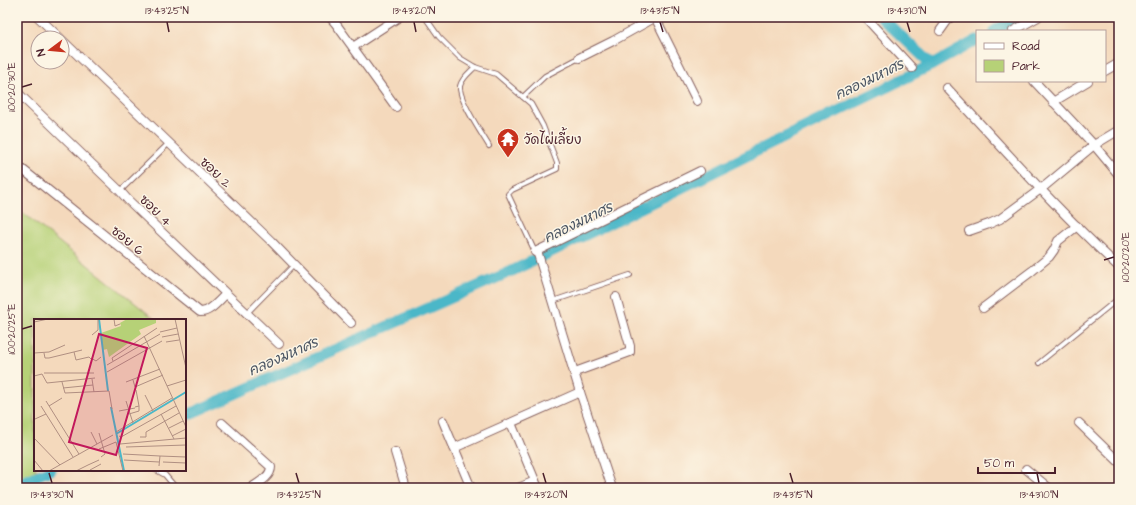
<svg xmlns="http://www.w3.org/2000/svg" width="1136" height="505" viewBox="0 0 1136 505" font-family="'Architects Daughter','Playpen Sans Thai',sans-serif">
  <rect width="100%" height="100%" fill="#fcf5e5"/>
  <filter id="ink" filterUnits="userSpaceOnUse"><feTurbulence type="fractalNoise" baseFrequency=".025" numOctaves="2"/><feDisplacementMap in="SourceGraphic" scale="8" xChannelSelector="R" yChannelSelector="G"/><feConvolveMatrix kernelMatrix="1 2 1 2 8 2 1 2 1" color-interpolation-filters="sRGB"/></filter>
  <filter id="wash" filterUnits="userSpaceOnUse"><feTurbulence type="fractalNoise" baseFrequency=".012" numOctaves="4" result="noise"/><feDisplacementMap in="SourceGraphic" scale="16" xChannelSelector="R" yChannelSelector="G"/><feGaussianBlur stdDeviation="0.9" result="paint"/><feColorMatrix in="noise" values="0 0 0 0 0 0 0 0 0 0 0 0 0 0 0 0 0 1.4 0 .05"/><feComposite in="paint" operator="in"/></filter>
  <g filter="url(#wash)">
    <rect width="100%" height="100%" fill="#f4d9bc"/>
    <!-- green -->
    <path fill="#b6d177" stroke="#807851" d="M17,208L156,320H35V470H42L17,480Z"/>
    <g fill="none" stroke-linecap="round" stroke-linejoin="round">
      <!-- canal -->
      <g stroke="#4bb7c8" stroke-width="11">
        <path d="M881,17L932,65"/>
        <path d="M994,31L1019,17"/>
        <path d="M185,416L512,271L932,65L977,40"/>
        <path d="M17,484L51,470"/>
      </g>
    </g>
  </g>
  <g filter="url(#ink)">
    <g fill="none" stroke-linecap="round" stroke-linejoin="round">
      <!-- lane casing -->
      <g stroke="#86605e" stroke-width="6">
        <g id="lane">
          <path d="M425,17L439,37L460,58L475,67L496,74L531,104L543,126L557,163V169L512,190L508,194L535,252"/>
          <path d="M475,67C469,73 462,78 460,86C458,99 482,134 489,146"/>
          <path d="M523,97L545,76L579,58"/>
          <path d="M120,191L168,144"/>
          <path d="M553,301L630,275"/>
          <path d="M247,313L294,265"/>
          <path d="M1039,363L1119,298"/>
          <path d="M156,470L165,475L176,488"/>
        </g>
      </g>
      <!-- street casing -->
      <g stroke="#86605e" stroke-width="10">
        <g id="street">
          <path d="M38,17L60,38"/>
          <path d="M330,17L336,24L396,107"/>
          <path d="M655,17L697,101"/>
          <path d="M865,17L912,68"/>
          <path d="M940,31L950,17"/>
          <path d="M1013,31L1038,17"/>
          <path d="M62,40L271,241L351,323"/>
          <path d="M353,47L399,17"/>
          <path d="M579,58L613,41L656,17"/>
          <path d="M1105,71L1119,63"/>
          <path d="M1034,81L1094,145L1119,175"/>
          <path d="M947,88C1003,148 1058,211 1119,267"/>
          <path d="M17,92L120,191L128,200L279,344"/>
          <path d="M1053,102L1088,81"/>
          <path d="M17,165L200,312C210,313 219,300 226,294"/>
          <path d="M969,231L989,224L1000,219L1046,185L1094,145L1119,130"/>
          <path d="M983,308L1032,271L1049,257L1054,250L1058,241L1077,226"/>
          <path d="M575,372L630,352V346L616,297"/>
          <path d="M443,421L471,488"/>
          <path d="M222,423L271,467C271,477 258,483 251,488"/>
          <path d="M511,423L538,488"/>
          <path d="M1079,423L1119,462"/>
          <path d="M454,448L580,392"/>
          <path d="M395,452L406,488"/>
          <path d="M1026,469L1049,488"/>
          <path d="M518,488L535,481"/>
          <path d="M612,488L580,392L538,254L535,252L700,171"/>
        </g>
      </g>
      <!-- lane -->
      <use href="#lane" stroke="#fff" stroke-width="4"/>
      <!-- street -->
      <use href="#street" stroke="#fff" stroke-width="8"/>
    </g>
  </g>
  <!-- ticks -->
  <path fill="none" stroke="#4a1f2b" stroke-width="1.5" d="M167,22L169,32M414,22L416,32M660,22L663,32M907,22L910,32M22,87L32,84M1104,260L1114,257M22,329L32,326M49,473L52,483M296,473L299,483M543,473L546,483M790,473L793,483M1037,473L1039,483"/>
  <!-- icons -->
  <defs>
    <g id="temple-pin" transform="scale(1.15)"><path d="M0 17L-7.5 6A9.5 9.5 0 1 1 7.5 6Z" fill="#c8321e" stroke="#fcf5e5"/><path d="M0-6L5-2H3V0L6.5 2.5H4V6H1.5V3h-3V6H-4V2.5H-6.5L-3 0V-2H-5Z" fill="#fff"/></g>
  </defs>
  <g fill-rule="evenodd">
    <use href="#temple-pin" x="508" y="139"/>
  </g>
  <g text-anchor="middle" stroke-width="3" stroke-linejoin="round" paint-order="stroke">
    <!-- poi labels -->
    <g font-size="13" fill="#4a1f2b" stroke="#fcf5e5" text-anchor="start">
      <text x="524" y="144">วัดไผ่เลี้ยง</text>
    </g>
    <!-- street labels -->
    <g font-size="13" fill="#4a1f2b" stroke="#fcf5e5">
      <text transform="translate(216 172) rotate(44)" y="5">ซอย 2</text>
      <text transform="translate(156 210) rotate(44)" y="5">ซอย 4</text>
      <text transform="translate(128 240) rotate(39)" y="5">ซอย 6</text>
    </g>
    <!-- water labels -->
    <g font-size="14" font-style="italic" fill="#4a5462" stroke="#fcf5e5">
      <text transform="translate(869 79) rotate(-26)" y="5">คลองมหาศร</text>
      <text transform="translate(578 222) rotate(-26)" y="5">คลองมหาศร</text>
      <text transform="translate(283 356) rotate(-24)" y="5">คลองมหาศร</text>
    </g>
  </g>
  <!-- overview -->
  <g transform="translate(34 319)">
    <rect width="152" height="152" fill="#f4d9bc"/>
    <path d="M93,0H122V4L105,11L107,15L75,38L73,30L69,31L67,14L87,7L86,4Z" fill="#b6d177"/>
    <path fill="none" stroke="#4bb7c8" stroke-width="2" d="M65,0L74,72M77,88L90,152M82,115L152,73"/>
    <path fill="none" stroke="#b08f82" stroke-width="1" d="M80,0L81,7L86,5M141,0L152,49M0,3L14,0M126,13L143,9M58,16L64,11V0M110,17L152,108M128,18L144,15M132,23L145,21M40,33L42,41L55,38L58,41M0,34L15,33L31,26M10,34L11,39H15L48,31M57,39L62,42L67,38M79,42L78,39L123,9M73,46L126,15M73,53L128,22M10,54H60M0,57L8,55L13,64L61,59M58,60L60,73M99,61L101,68L129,56M28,63L31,74L75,72L78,90M92,63L126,50M133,67L152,61M29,69L59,66M111,76L119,92M12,82L45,135M92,82L99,104M7,87L39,138M15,87L28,79M101,88L105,87L102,71M85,92L101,89M95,95L105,92V87M127,95L140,120M1,100L12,95M135,109L149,102M57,113L63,125M82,113L138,79M65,114L71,135L67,138M85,117L87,118L142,87M138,117L152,110M106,118H112V113L145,94M0,119L26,146M86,125L152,119M92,128L152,126M65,130L82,123L89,152M89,135L126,137M0,141L9,152M90,141L125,143M129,143L152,144M54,146L65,141M125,147L126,137L152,138M56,151L67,145M15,152L79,116M42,152L54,146"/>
    <path fill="#c2185b" fill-opacity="0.15" stroke="#c2185b" stroke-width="2" d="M65,15L113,29L82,136L35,123Z"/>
    <rect width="152" height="152" fill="none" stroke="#4a1f2b" stroke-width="2"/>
  </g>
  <!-- margin -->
  <rect width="1136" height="505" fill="none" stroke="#fcf5e5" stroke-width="44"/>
  <!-- legend -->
  <rect x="976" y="30" width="130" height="52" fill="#fcf5e5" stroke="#b59f9b"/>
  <rect x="984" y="43" width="20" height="6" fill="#ffffff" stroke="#b59f9b"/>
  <text x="1012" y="50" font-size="12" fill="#4a1f2b">Road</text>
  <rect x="984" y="60" width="20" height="12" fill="#b6d177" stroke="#b59f9b"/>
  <text x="1012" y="70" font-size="12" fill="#4a1f2b">Park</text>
  <!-- north arrow -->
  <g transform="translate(50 50) rotate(254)"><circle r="19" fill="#fcf5e5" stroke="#b59f9b"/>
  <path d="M0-3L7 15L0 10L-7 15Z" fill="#c8321e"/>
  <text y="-6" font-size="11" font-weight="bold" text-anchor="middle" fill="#4a1f2b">N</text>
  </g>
  <!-- scale -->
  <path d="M978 467v6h77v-6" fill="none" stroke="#4a1f2b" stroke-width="2"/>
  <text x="984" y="467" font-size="12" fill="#4a1f2b" stroke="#fcf5e5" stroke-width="3" paint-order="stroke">50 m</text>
  <rect x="22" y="22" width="1092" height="461" fill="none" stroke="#4a1f2b" stroke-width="1.5"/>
  <g font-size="10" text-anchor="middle" fill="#4a1f2b">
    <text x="167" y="14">13°43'25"N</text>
    <text x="414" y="14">13°43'20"N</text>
    <text x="660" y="14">13°43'15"N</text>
    <text x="907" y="14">13°43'10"N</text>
    <text transform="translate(11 87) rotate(-90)" y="4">100°20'30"E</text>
    <text transform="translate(1125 257) rotate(-90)" y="4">100°20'20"E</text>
    <text transform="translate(11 329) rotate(-90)" y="4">100°20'25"E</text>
    <text x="52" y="498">13°43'30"N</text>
    <text x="299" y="498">13°43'25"N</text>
    <text x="546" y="498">13°43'20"N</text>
    <text x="793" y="498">13°43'15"N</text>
    <text x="1039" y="498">13°43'10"N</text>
  </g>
</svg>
